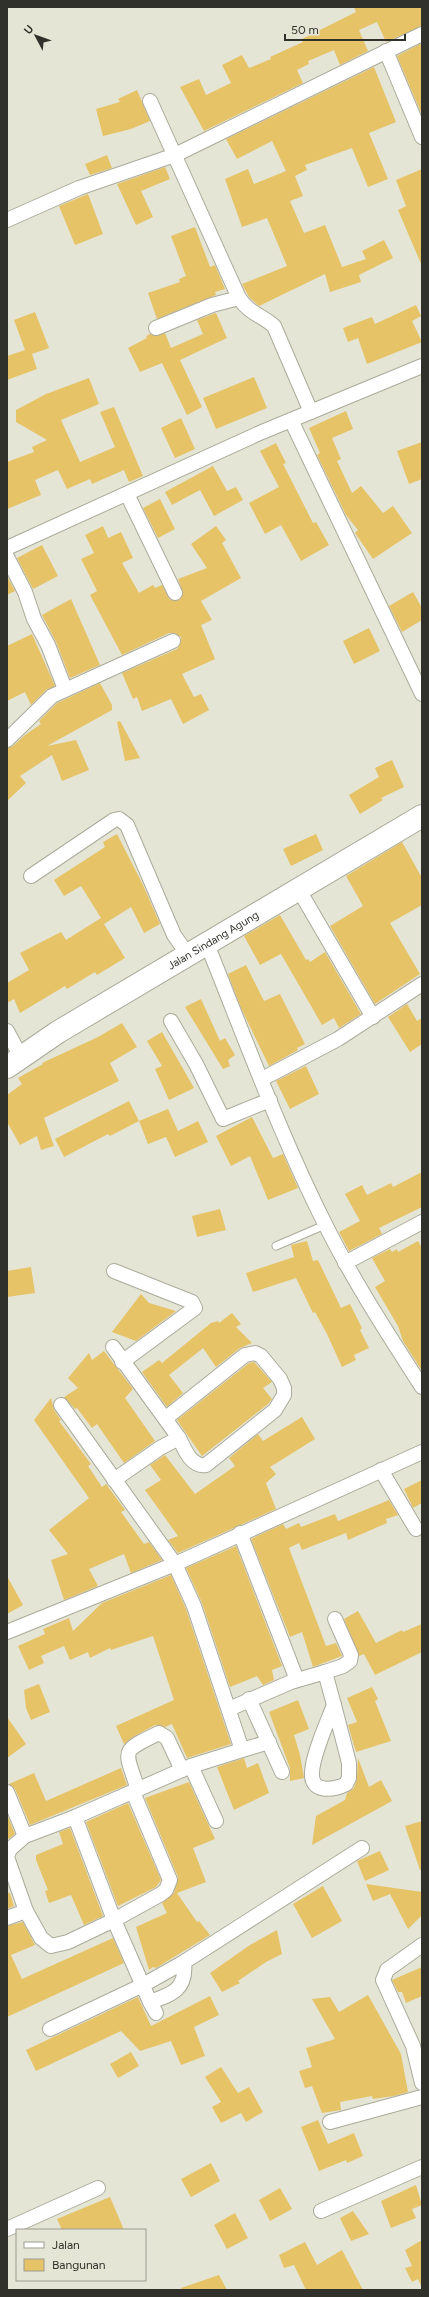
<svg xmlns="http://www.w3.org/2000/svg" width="429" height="2297" viewBox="0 0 429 2297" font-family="Figtree,sans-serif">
  <rect width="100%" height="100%" fill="#e4e5d4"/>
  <!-- building -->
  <g fill="#e7c367">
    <path d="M354,7H422V26L386,42L377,22L359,30L368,51L340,65L334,50L308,61L309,64L297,70L303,83L204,131L180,87L199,79L206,95L231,83L222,65L242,55L249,68L271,59L270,57L303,42L302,39L356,12Z"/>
    <path d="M422,43V115L397,56Z"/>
    <path d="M374,67L396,122L369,133L388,179L368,187L352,148L305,165L307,170L295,176L303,196L290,201L304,233L325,225L342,267L366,259L362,251L384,240L393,258L359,275L361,282L330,292L325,274L259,306L249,297L242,284L287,266L267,218L242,227L225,179L248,169L254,184L286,171L272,141L237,159L226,139Z"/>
    <path d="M137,90L150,121L131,129L103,136L96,109L120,102L118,99Z"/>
    <path d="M107,155L112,168L90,175L85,164Z"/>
    <path d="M165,167L170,179L141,191L153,217L136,225L117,184Z"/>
    <path d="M422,169V266L398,210L406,206L396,180Z"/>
    <path d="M88,194L103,234L75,245L59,206Z"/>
    <path d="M195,227L210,267L215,265L225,289L215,292L216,295L157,319L148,293L180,282L179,279L186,276L171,236Z"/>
    <path d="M416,305L421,316L412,321L422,342L367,364L358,338L348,342L343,328L372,317L375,324Z"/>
    <path d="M35,312L49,348L32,354L37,369L7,380V356L25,350L14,320Z"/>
    <path d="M216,313L227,338L180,360L202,407L187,415L162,363L140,372L128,348L147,338L146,336L150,334L155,336L165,333L171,348L203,334L197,320Z"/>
    <path d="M254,377L267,408L216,429L203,398Z"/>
    <path d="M89,378L99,404L61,420L80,462L115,447L100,412L114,407L143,476L129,482L124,470L92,484L90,479L67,489L58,470L35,480L41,495L7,509V462L34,452L32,447L47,440L16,422V410L46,394Z"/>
    <path d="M346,411L353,429L332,438L341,459L337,461L352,493L361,486L383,513L393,506L412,533L373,559L355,533L358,530L346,515L317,455L320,453L309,428Z"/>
    <path d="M181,418L195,449L175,458L161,428Z"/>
    <path d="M422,442V479L409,484L397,451Z"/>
    <path d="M276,443L286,463L283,464L313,523L316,522L329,545L301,561L281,525L265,534L249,503L279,487L260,451Z"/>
    <path d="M213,466L227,491L236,487L243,500L214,516L200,490L172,505L165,492Z"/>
    <path d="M160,499L175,529L158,538L143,508Z"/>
    <path d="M103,526L108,538L121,532L133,558L122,563L139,593L153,585L155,588L162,585L170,600H179L183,593L178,579L207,568L191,544L216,526L226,540L222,543L241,578L201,601L212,620L201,625L215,659L182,674L194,697L201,694L209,710L183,724L171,699L142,711L137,697L133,699L122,673L177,649L181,642V637L174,633H169L122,655L90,595L97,591L81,559L94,553L85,535Z"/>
    <path d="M42,545L58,576L33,589L17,558Z"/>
    <path d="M7,576L15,591L7,595Z"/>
    <path d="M413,592L422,608V620L402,632L389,606Z"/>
    <path d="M71,599L100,665L70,678L56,642L42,615Z"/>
    <path d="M369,628L380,651L354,664L343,641Z"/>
    <path d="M32,634L55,686L46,690L31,705L25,692L7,701V646Z"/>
    <path d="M100,683L112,705V710L47,746L76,740L89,770L62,781L52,755L20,776L26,783L7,801V748L13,746L25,735L41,724L39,721L57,703Z"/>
    <path d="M120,721L140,758L125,761L117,722Z"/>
    <path d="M392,760L404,787L381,798L383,800L360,814L349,795L379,777L375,768Z"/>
    <path d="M117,834L143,885L160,924L144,933L131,907L104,924L125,958L97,975L95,972L67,989L65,986L20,1013L14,999L7,1003V983L29,970L20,953L61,932L66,940L101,918L81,886L64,896L54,880L105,847L103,842Z"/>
    <path d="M316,834L323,850L291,866L283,849Z"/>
    <path d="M402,842L422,878V905L390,923L420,974L375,1004L330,926L363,906L346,876Z"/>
    <path d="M280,915L306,960L308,959L310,962L325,952L361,1014L339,1028L334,1018L322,1025L281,954L260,965L244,936Z"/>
    <path d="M246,965L264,1001L280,994L305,1044L297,1048L298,1050L269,1066L241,1008L228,974Z"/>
    <path d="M201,999L220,1041L225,1038L235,1055L228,1060L230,1066L223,1069L185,1007Z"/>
    <path d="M407,1004L417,1021L422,1018V1044L410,1052L388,1017Z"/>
    <path d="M122,1023L137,1047L110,1063L119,1081L44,1118L54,1146L41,1150L37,1136L20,1145L7,1122V1095L22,1084L18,1078L43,1064L42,1063L98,1037Z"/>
    <path d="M162,1032L194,1088L169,1100L155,1069L162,1066L147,1041Z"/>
    <path d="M306,1066L319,1094L290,1109L276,1081Z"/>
    <path d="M129,1101L139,1121L110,1136L108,1134L64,1157L55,1139Z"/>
    <path d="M168,1109L178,1131L198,1121L208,1142L175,1157L166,1137L148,1144L139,1121Z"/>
    <path d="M252,1117L273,1158L283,1154L298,1188L268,1200L250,1156L231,1166L216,1136Z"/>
    <path d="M422,1172V1207L379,1228L382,1234L349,1251L339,1232L360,1221L345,1194L362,1185L367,1195L391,1183L393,1187Z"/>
    <path d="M220,1209L226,1230L197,1237L192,1216Z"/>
    <path d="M307,1241L313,1261L318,1260L341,1308L350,1304L362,1328L360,1330L369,1348L354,1355L356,1360L342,1367L327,1334L315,1312L313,1313L296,1278L253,1292L246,1273L294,1257L291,1245Z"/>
    <path d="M418,1241L422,1248V1371L403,1341L398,1326L375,1287L385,1281L372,1258L390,1249L392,1252L397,1249L398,1252Z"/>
    <path d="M31,1267L35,1293L7,1297V1271Z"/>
    <path d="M141,1294L149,1303L176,1311L136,1341L112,1332Z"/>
    <path d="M232,1313L241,1324L236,1327L252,1343L240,1348L216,1367L203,1348L202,1349L169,1375L183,1393L167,1407L142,1372L159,1360L162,1363L211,1323L218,1321L219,1323Z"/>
    <path d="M104,1351L133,1389L125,1398L155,1441L124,1463L97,1424L92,1428L77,1408L75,1409L64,1397L78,1388L68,1378L89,1353L92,1360Z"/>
    <path d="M254,1362L272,1382L263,1388L272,1399L268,1404L202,1456L177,1420L249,1363Z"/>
    <path d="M51,1398L54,1410L61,1420L59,1421L91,1464L88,1466L102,1487L106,1484L125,1510L121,1512L144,1544L149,1542L162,1560L131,1573L124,1554L89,1569L98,1586L64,1600L51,1560L68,1554L49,1530L89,1498L34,1420Z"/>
    <path d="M302,1417L315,1439L270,1467L276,1474L266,1483L276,1509L178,1553L168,1540L178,1536L145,1490L161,1480L150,1465L165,1455L195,1494L235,1466L229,1458L258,1434L263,1441Z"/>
    <path d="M422,1480V1503L413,1508L404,1489Z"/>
    <path d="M389,1500L398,1515L386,1519L387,1523L348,1540L346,1533L302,1550L299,1543L289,1548L326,1646L336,1643L342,1656L313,1667L302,1632L290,1637L251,1539L283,1524L286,1529L299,1523L301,1527L335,1514L338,1521Z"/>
    <path d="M236,1546L282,1666L272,1670L274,1680L263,1685L257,1676L230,1687L202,1603L186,1568Z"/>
    <path d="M171,1575L186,1609L231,1744L187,1758L172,1724L165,1727L155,1725L133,1737L124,1744L116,1726L174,1700L153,1636L111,1650L110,1648L90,1658L88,1652L70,1660L64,1646L41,1656L44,1663L29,1670L18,1646L45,1634L43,1629L69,1618L73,1631L102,1603Z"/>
    <path d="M7,1576L23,1605L7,1614Z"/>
    <path d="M358,1611L376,1643L402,1630L403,1632L422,1624V1652L375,1675L364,1654L359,1656L344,1619Z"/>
    <path d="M39,1684L50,1712L31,1720L26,1708L24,1690Z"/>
    <path d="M372,1687L378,1699L375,1701L391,1741L356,1752L348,1725L357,1722L347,1698Z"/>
    <path d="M298,1700L309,1729L294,1735L300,1755L304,1778L290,1781V1768L269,1712Z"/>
    <path d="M7,1717L26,1744L7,1758Z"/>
    <path d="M244,1758L247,1768L258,1763L269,1793L234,1810L217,1767Z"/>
    <path d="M358,1758L369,1787L381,1780L392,1801L312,1845L316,1816L345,1800L347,1793L354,1788L357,1778Z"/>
    <path d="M121,1768L127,1785L30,1825L15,1789L9,1784L34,1773L46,1801Z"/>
    <path d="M189,1782L215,1839L193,1848L206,1882L177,1893L197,1922L199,1921L210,1935L156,1968L153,1967L149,1970L136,1927L167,1913L162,1903L174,1893L178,1877L145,1798Z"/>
    <path d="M128,1803L161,1880L156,1887L118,1906L86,1822Z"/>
    <path d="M7,1814L15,1834L7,1840Z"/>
    <path d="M422,1821V1870H420L405,1826Z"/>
    <path d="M70,1828L103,1916L84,1925L71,1895L49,1903L45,1891L48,1890L36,1860V1855L63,1844L59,1832Z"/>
    <path d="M380,1851L389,1870L365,1881L357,1861Z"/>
    <path d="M366,1884L422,1892V1915L408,1929L390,1894L373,1901Z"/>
    <path d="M323,1886L342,1921L312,1938L293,1904Z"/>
    <path d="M7,1893H10L14,1906L7,1909Z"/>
    <path d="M23,1922L35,1945L11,1955L22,1979L113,1938L124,1963L7,2017V1926Z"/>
    <path d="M277,1930L282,1954L266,1962L238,1981L240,1983L222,1992L210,1973L250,1945Z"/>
    <path d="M422,1967V1996L406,2003L402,1992H398L392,1980Z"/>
    <path d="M368,1995L401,2054L408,2092L394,2096L373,2099L372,2096L340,2102L341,2110L322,2113L312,2086L305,2088L299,2071L312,2067L306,2048L335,2039L312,1999L330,1997L339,2012Z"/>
    <path d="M210,1996L219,2015L194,2027L205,2056L181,2065L171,2041L140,2051L121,2031L36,2071L26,2050L138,1997L151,2026Z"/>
    <path d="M131,2052L139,2066L118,2078L110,2064Z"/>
    <path d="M221,2067L238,2093L249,2087L263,2112L246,2122L241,2113L221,2123L212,2107L221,2102L205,2077Z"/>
    <path d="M318,2120L328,2144L354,2133L363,2156L347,2163L346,2160L319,2171L301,2127Z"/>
    <path d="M211,2163L220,2181L191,2197L181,2179Z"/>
    <path d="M416,2185L422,2205L412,2209L416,2218L391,2228L381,2201Z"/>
    <path d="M280,2188L292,2209L270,2221L259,2200Z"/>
    <path d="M110,2197L124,2230H62L57,2219Z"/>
    <path d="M353,2211L369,2234L351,2241L340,2218Z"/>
    <path d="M235,2213L248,2238L227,2249L214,2225Z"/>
    <path d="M422,2240V2288L418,2279L412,2282L405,2268L412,2266L405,2250Z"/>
    <path d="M305,2242L317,2265L342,2250L363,2290H306L294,2265L284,2268L279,2255Z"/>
    <path d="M219,2275L227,2290H182L181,2288Z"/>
  </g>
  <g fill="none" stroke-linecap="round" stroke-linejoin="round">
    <!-- service casing -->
    <g stroke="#aaab9a" stroke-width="9">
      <path id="service" d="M276,1246L325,1225"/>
    </g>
    <!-- minor casing -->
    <g stroke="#aaab9a" stroke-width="16">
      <g id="minor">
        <path d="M386,51L422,137"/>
        <path d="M150,101L239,298C249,313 261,315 274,326L311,412"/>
        <path d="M7,220L79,188L175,155L422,34"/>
        <path d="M156,328L212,305L239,298"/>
        <path d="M291,420L422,694"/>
        <path d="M127,494L175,593"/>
        <path d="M7,548L262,432L422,366"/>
        <path d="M7,557L25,592L34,619L48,645L65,689"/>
        <path d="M7,740L52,696L173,641"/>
        <path d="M31,876L114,820L119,819L127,825L174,935L188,955"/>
        <path d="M299,890L373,1017"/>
        <path d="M207,944C245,1038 280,1135 326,1226C354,1282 388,1334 422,1387"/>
        <path d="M171,1021L196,1064L223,1119L270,1100"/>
        <path d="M7,1031L21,1057"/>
        <path d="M262,1079L338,1039L422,984"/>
        <path d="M345,1263L422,1222"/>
        <path d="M114,1271L192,1302L195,1308L122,1362"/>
        <path d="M113,1347L179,1438L160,1448L114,1480"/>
        <path d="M166,1418L245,1355L255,1353L261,1356L280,1379L284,1388V1395L275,1410L206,1465C191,1467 185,1450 179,1438"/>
        <path d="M381,1470L416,1529"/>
        <path d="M240,1533L297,1680"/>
        <path d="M7,1632L175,1564L422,1452"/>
        <path d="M325,1672L343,1666L350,1661L351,1655L335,1619"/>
        <path d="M249,1699L282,1772"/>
        <path d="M334,1705L349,1763V1778L346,1784C334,1790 310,1794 312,1772C313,1754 327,1723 334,1705Z"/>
        <path d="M229,1709L291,1682L325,1672L334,1705"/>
        <path d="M242,1750L269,1742"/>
        <path d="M191,1766L216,1821"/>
        <path d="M138,1790C125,1749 119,1752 159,1733L167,1738L182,1770"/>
        <path d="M7,1792L25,1836"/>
        <path d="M75,1817L114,1920L161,1894L166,1890L170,1880L133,1792"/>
        <path d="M26,1911L7,1857L10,1849L25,1836L75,1817L191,1766L242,1750L194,1606L175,1564L61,1405"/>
        <path d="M7,1918L26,1911L41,1938L51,1946L68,1942L114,1920L150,2002C173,1994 187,1989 184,1962L362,1848"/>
        <path d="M422,1945L387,1970L383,1980L413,2046L422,2083"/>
        <path d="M150,2002L156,2013"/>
        <path d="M50,2029L143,1985L184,1962"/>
        <path d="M330,2122L422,2097"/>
        <path d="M321,2211L422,2167"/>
        <path d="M7,2229L98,2188"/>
      </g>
    </g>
    <!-- primary casing -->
    <g stroke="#aaab9a" stroke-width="24">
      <g id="primary">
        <path id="s1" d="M7,1067L58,1032L422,816"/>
      </g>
    </g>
    <!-- service -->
    <use href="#service" stroke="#fff" stroke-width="7"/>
    <!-- minor -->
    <use href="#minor" stroke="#fff" stroke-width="14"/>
    <!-- primary -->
    <use href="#primary" stroke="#fff" stroke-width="22"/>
  </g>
  <g text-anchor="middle" stroke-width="3.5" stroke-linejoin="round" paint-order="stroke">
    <!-- street labels -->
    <g font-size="11" fill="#31312b" stroke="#e4e5d4">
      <text dy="4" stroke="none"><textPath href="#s1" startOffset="242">Jalan Sindang Agung</textPath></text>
    </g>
  </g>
  <!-- border -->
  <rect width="429" height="2297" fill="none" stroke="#31312b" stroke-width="16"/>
  <!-- legend -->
  <rect x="16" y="2229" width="130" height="52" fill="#e4e5d4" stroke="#9c9d90"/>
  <rect x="24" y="2242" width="20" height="6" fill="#ffffff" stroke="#9c9d90"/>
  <text x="52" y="2249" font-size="12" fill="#31312b">Jalan</text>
  <rect x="24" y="2259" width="20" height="12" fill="#e7c367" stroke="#9c9d90"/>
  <text x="52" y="2269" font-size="12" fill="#31312b">Bangunan</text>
  <!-- north arrow -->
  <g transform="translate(36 36) rotate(311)" stroke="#e4e5d4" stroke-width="3" paint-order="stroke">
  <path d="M0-3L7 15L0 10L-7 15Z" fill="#31312b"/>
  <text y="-6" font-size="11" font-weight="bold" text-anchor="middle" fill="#31312b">U</text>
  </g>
  <!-- scale -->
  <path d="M285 34v6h120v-6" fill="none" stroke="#31312b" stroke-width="2"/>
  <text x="291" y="34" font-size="12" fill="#31312b" stroke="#e4e5d4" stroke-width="3" paint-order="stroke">50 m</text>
</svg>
